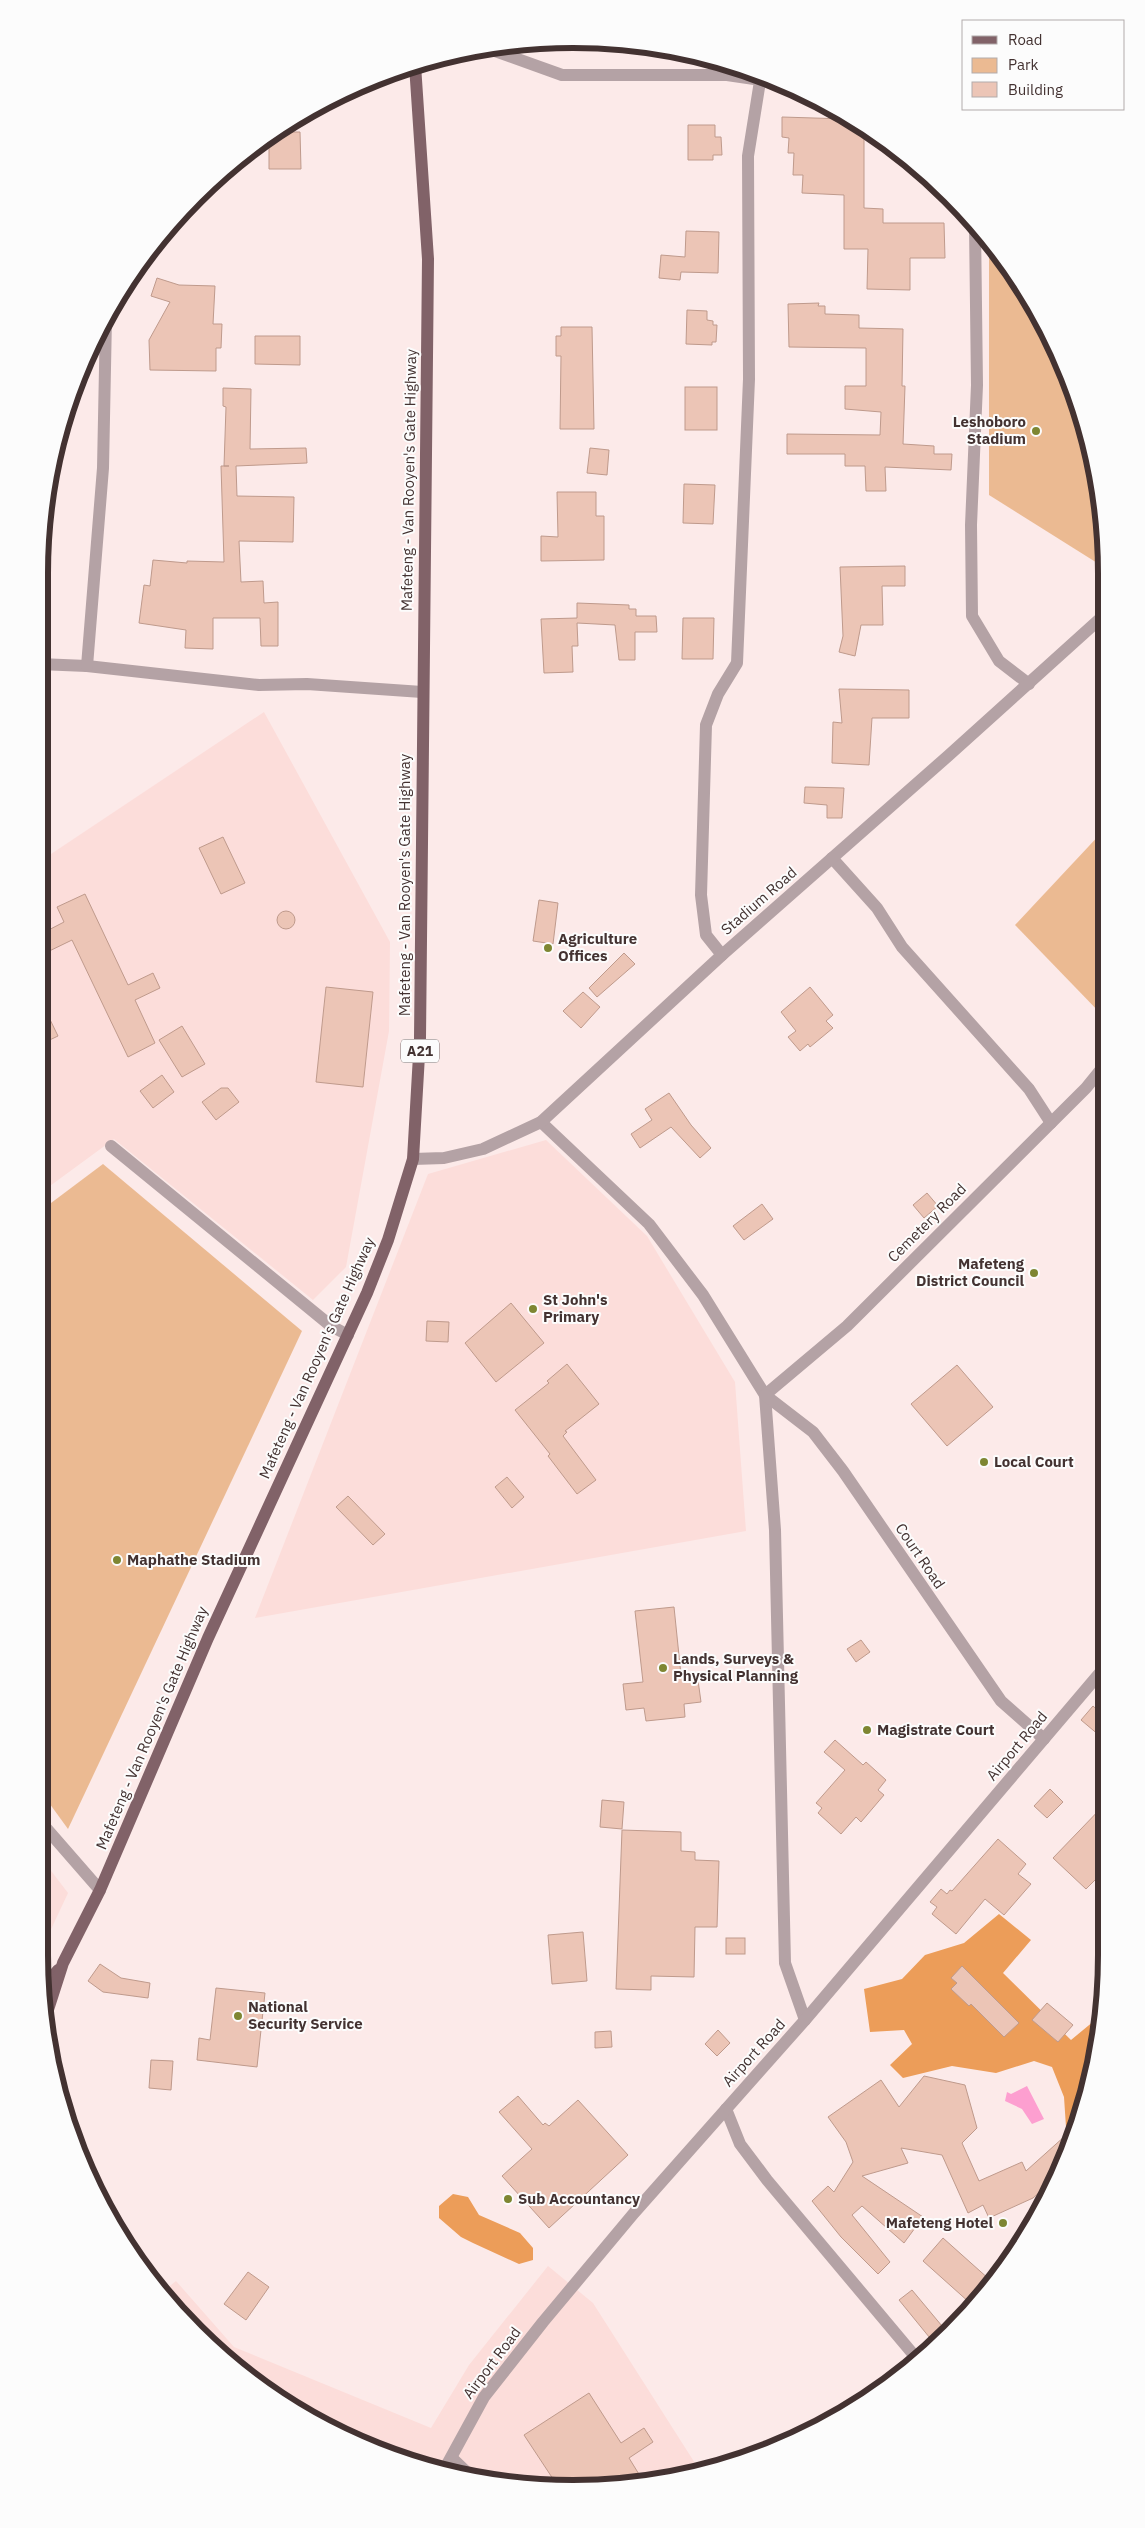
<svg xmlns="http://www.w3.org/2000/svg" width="1145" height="2528" viewBox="0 0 1145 2528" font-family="'IBM Plex Sans',sans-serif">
  <rect width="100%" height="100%" fill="#fceae9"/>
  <!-- built -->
  <g fill="#fcddda">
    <path d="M264,712L390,942L389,1031L346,1267L313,1300L114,1139L39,1194V862Z"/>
    <path d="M546,1140L647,1236L735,1382L746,1531L255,1618L428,1174Z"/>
    <path d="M39,1855L68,1893L39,1955Z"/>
    <path d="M548,2266L593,2303L700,2471L642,2485L572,2489L469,2479L401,2461L306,2418L247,2379L171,2307L161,2293L176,2281L234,2347L431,2428L469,2365Z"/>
  </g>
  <!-- green -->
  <g fill="#ebba92">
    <path d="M989,241L996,247L1066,368L1102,503V566L989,495Z"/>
    <path d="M1103,831V1016L1015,925Z"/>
    <path d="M103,1164L302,1331L68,1829L39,1789V1212Z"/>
  </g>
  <!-- forest -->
  <g fill="#ec9d59">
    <path d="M999,1914L1031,1940L1003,1973L1071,2040L1100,2016L1096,2059L1093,2061L1094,2066L1079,2115L1066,2127L1064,2097L1052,2067L1034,2061L996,2073L952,2066L903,2078L890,2065L912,2044L904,2030L870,2032L864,1989L902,1979L925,1955L964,1943Z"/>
    <path d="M453,2194L468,2197L479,2215L520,2233L533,2248V2260L519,2264L473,2243L461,2237L439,2218V2206Z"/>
  </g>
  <!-- water -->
  <path fill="#fd9fd0" d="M1027,2086L1044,2119L1032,2124L1022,2109L1005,2101L1007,2092L1011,2094Z"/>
  <!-- building -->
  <g fill="#ecc5b6" stroke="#bf9a8c">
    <path d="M782,117L846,119L864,130V208L883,209V223H944L945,258H910V290L867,289L868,249H844V195L802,193L803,175H793L794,153H788L789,138L782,137Z"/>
    <path d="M688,125H715V137H721L722,155H713V160H688Z"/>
    <path d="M272,132H300L301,169H269V135Z"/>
    <path d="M686,231L719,232L718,273L681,272L680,280L659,278L661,255L685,257Z"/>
    <path d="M157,278L179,285L215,286L213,324H222L221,348H216V371L150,370L149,340L170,302L151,296Z"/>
    <path d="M819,303L818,306H825V314L859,315V328L903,329L902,386H905L903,444L934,446V454H952L951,470L885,467L886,491H866L865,466H845V454H787V434L880,435L881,412L845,409V386H866V348L789,347L788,304Z"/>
    <path d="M687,310L707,311V320L713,321V325H717L716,342H712V345L686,344Z"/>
    <path d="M561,327H592L594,429H560L561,356H556V336H561Z"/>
    <path d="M255,336H300V365L255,364Z"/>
    <rect x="685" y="387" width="32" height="43"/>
    <path d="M223,388L251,389L250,449L306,448L307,463L236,466L237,496L294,497L293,542L239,541L241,582L263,581L264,603L278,602V646H261L260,618H213V649L185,648L186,630L139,623L144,585L150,586L153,560L187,563V561L224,562L221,466H229H224L226,407L223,406Z"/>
    <path d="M590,448L609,450L607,475L587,473Z"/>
    <path d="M684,484L715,485L713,524L683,523Z"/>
    <path d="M557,492H596V516H604V560L541,561V536L558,537Z"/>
    <path d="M905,566V586H882L883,625H861L855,656L839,652L843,636L840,567Z"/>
    <path d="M577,603L629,605V609H636V616H656L657,632H635V660H619L615,625L577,623L578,646H572L573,672L544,673L541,619L577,618Z"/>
    <path d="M683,618H714L713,659H682Z"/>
    <path d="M839,689L909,690V718H872L869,765L832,763L833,722L842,723Z"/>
    <path d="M805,787L844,788L842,818H827V805L804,803Z"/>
    <path d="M223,837L245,883L221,894L199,848Z"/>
    <path d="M85,894L128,985L153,973L160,988L135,1000L155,1043L128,1057L72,940L39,956V935L64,922L57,907Z"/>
    <path d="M539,900L558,903L553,944L533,941Z"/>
    <circle cx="286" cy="920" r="9"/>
    <path d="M624,953L635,964L597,997L589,988Z"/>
    <path d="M326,987L373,992L363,1087L316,1082Z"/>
    <path d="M810,987L833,1015L826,1021L833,1028L810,1047L808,1044L800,1051L788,1037L796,1031L781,1012Z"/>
    <path d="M583,992L600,1007L581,1028L563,1011Z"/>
    <path d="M39,997L58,1036L39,1045Z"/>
    <path d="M182,1026L205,1064L182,1077L159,1040Z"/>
    <path d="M162,1075L174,1092L153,1108L140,1091Z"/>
    <path d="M221,1088H228L239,1102L216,1120L202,1102Z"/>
    <path d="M669,1093L691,1125L711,1148L700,1158L671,1127L640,1148L631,1134L652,1120L645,1109Z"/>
    <path d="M927,1193L938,1206L924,1218L913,1205Z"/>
    <path d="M762,1204L773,1219L744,1240L733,1226Z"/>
    <path d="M511,1303L544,1343L496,1382L465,1343Z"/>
    <path d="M427,1321L449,1322L448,1342L426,1341Z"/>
    <path d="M567,1364L599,1404L565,1431L567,1432L563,1436L596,1480L577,1494L548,1456L550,1454L515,1410L549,1383L547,1381Z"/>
    <path d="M957,1365L993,1407L947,1446L911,1404Z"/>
    <path d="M507,1477L524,1497L512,1508L495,1487Z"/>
    <path d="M348,1496L385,1534L373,1545L336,1507Z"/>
    <path d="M674,1607L681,1675L697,1673L701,1702L684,1704L685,1717L646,1721L644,1708L626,1710L623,1684L643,1682L635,1611Z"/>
    <path d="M861,1640L870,1652L856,1662L847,1649Z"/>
    <path d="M1093,1706L1105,1717L1106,1741L1081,1720Z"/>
    <path d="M835,1740L863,1765L866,1762L886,1780L878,1790L884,1795L861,1822L856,1817L841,1834L818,1813L822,1808L816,1803L845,1770L824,1752Z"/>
    <path d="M1050,1789L1063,1802L1047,1818L1034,1806Z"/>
    <path d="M602,1800L624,1802L622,1829L600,1827Z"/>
    <path d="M1106,1803V1869L1086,1889L1053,1858Z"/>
    <path d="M622,1830L681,1832V1851L695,1852V1860L719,1861L717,1927H695L694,1977L651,1976V1990L616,1989Z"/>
    <path d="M998,1839L1026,1864L1018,1874L1031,1884L1004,1915L985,1899L956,1934L932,1914L937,1907L930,1902L941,1889L947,1894L950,1890L952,1891Z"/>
    <path d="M583,1932L587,1981L552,1984L548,1935Z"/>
    <rect x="726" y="1938" width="19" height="16"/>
    <path d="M100,1964L121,1978L150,1983L148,1998L103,1992L88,1981Z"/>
    <path d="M962,1966L1019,2023L1004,2037L971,2004L969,2006L951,1989L957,1983L951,1978Z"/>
    <path d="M216,1988L265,1993L257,2067L197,2060L199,2038L210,2040Z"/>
    <path d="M1047,2003L1073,2025L1058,2042L1032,2020Z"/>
    <path d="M718,2030L730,2043L717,2056L705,2044Z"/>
    <path d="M611,2031L612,2047L595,2048V2032Z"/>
    <path d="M151,2060L173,2061L171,2090L149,2088Z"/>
    <path d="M924,2076L965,2085L977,2128L962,2143L979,2181L1022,2162L1026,2171L1075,2127L1066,2159L1058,2176L1033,2198L989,2218L983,2205L968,2213L942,2155L901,2148L908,2163L862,2176L923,2217L904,2243L862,2206L852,2215L890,2262L878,2274L841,2237L812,2201L828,2186L834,2192L853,2162L846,2142L828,2117L881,2080L899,2107Z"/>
    <path d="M518,2096L543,2125L545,2123L549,2126L578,2100L628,2155L549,2228L502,2176L532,2149L499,2112Z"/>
    <path d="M943,2238L990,2280L970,2303L923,2261Z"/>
    <path d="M248,2272L269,2287L246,2320L224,2304Z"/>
    <path d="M912,2290L947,2332L934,2343L899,2300Z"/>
    <path d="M589,2393L621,2443L644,2428L653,2442L629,2458L645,2484L572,2489L559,2488L524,2435Z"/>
  </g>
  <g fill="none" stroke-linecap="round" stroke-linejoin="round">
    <!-- minor -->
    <g stroke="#b4a2a5" stroke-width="12">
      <path d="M484,47L562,75H727L761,80"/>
      <path d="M975,226L977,385L971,525L972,616L999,661L1029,684"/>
      <path d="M39,664L87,666L259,685L307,684L422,692"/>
      <path d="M87,666L103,468L106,318"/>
      <path d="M832,858L877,908L902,947L1029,1089L1051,1123"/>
      <path d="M722,955L706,935L701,895L706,725L718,694L737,663L749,379L748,156L761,75"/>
      <path d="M541,1122L649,1224L703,1295L765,1395L775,1530L785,1963L805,2020"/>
      <path d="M111,1146L331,1326L348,1335"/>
      <path d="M413,1159L444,1158L483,1149L541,1122L722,955L948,756L1102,617"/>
      <path d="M765,1395L847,1326L1086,1088L1103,1067"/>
      <path d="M765,1395L813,1432L843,1471L1001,1701L1044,1739"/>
      <path d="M39,1820L100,1890"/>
      <path d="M726,2109L740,2144L767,2180L918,2360"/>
      <path d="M452,2458L475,2480"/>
      <path d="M443,2472L484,2397L543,2322L634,2213L805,2020L1105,1667"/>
    </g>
    <!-- primary -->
    <g stroke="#816268" stroke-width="12">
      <path d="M42,1989L58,1970"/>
      <path d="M45,2019L63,1963L100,1890L208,1638L367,1293L388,1240L413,1159L420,1038L428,259L415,65"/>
    </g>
  </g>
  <!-- markers -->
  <g fill="#7e8632" stroke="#fcfcfc" stroke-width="2">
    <circle cx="1036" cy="431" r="5"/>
    <circle cx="548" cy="948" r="5"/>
    <circle cx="1034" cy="1273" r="5"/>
    <circle cx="533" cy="1309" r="5"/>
    <circle cx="984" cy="1462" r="5"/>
    <circle cx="117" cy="1560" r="5"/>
    <circle cx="663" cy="1668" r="5"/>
    <circle cx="867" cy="1730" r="5"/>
    <circle cx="238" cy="2016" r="5"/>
    <circle cx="508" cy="2199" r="5"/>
    <circle cx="1003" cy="2223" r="5"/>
  </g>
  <g text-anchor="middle" stroke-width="4" stroke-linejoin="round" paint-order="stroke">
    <!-- shield labels -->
    <rect fill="#fcfcfc" stroke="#7a6f6e" stroke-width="1" x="401" y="1039.5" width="38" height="23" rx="4"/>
    <g font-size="14" font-weight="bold" fill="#433231">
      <text x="420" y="1056">A21</text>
    </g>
    <!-- poi labels -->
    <g font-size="15" font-weight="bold" fill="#433231" stroke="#fcfcfc" text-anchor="start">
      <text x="1026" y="427" text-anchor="end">Leshoboro<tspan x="1026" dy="17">Stadium</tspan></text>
      <text x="558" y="944">Agriculture<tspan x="558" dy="17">Offices</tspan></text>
      <text x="1024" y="1269" text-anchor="end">Mafeteng<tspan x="1024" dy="17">District Council</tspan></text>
      <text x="543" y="1305">St John's<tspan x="543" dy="17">Primary</tspan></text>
      <text x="994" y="1467">Local Court</text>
      <text x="127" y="1565">Maphathe Stadium</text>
      <text x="673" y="1664">Lands, Surveys &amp;<tspan x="673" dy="17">Physical Planning</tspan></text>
      <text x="877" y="1735">Magistrate Court</text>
      <text x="248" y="2012">National<tspan x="248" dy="17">Security Service</tspan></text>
      <text x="518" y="2204">Sub Accountancy</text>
      <text x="993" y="2228" text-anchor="end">Mafeteng Hotel</text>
    </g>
    <!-- street labels -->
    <g font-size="15" fill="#433231" stroke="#fcfcfc">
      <text transform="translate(409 480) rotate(-89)" y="5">Mafeteng - Van Rooyen's Gate Highway</text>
      <text transform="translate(405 885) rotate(-90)" y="5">Mafeteng - Van Rooyen's Gate Highway</text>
      <text transform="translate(759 901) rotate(-41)" y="5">Stadium Road</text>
      <text transform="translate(927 1223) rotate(-45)" y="5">Cemetery Road</text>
      <text transform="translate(317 1358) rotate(-66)" y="5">Mafeteng - Van Rooyen's Gate Highway</text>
      <text transform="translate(920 1556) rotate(56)" y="5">Court Road</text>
      <text transform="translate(152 1728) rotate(-67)" y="5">Mafeteng - Van Rooyen's Gate Highway</text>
      <text transform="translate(1017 1746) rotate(-50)" y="5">Airport Road</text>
      <text transform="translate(754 2053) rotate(-48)" y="5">Airport Road</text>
      <text transform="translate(492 2363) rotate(-53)" y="5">Airport Road</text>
    </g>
  </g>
  <!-- crop -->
  <path d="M0 0H1145V2528H0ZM573 48H573A525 525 0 0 1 1098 573V1955A525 525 0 0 1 573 2480H573A525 525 0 0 1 48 1955V573A525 525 0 0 1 573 48Z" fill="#fcfcfc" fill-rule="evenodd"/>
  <path fill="none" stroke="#433231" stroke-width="6" d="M573 48H573A525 525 0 0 1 1098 573V1955A525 525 0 0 1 573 2480H573A525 525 0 0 1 48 1955V573A525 525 0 0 1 573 48Z"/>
  <!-- legend -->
  <rect x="962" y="20" width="162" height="90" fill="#fcfcfc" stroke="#b2abab"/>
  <rect x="972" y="36" width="25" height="8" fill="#816268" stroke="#b2abab"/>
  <text x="1008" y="45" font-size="15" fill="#433231">Road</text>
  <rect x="972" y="58" width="25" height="15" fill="#ebba92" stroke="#b2abab"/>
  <text x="1008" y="70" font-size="15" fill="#433231">Park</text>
  <rect x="972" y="82" width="25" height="15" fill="#ecc5b6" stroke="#b2abab"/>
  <text x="1008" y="95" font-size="15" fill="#433231">Building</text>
</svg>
